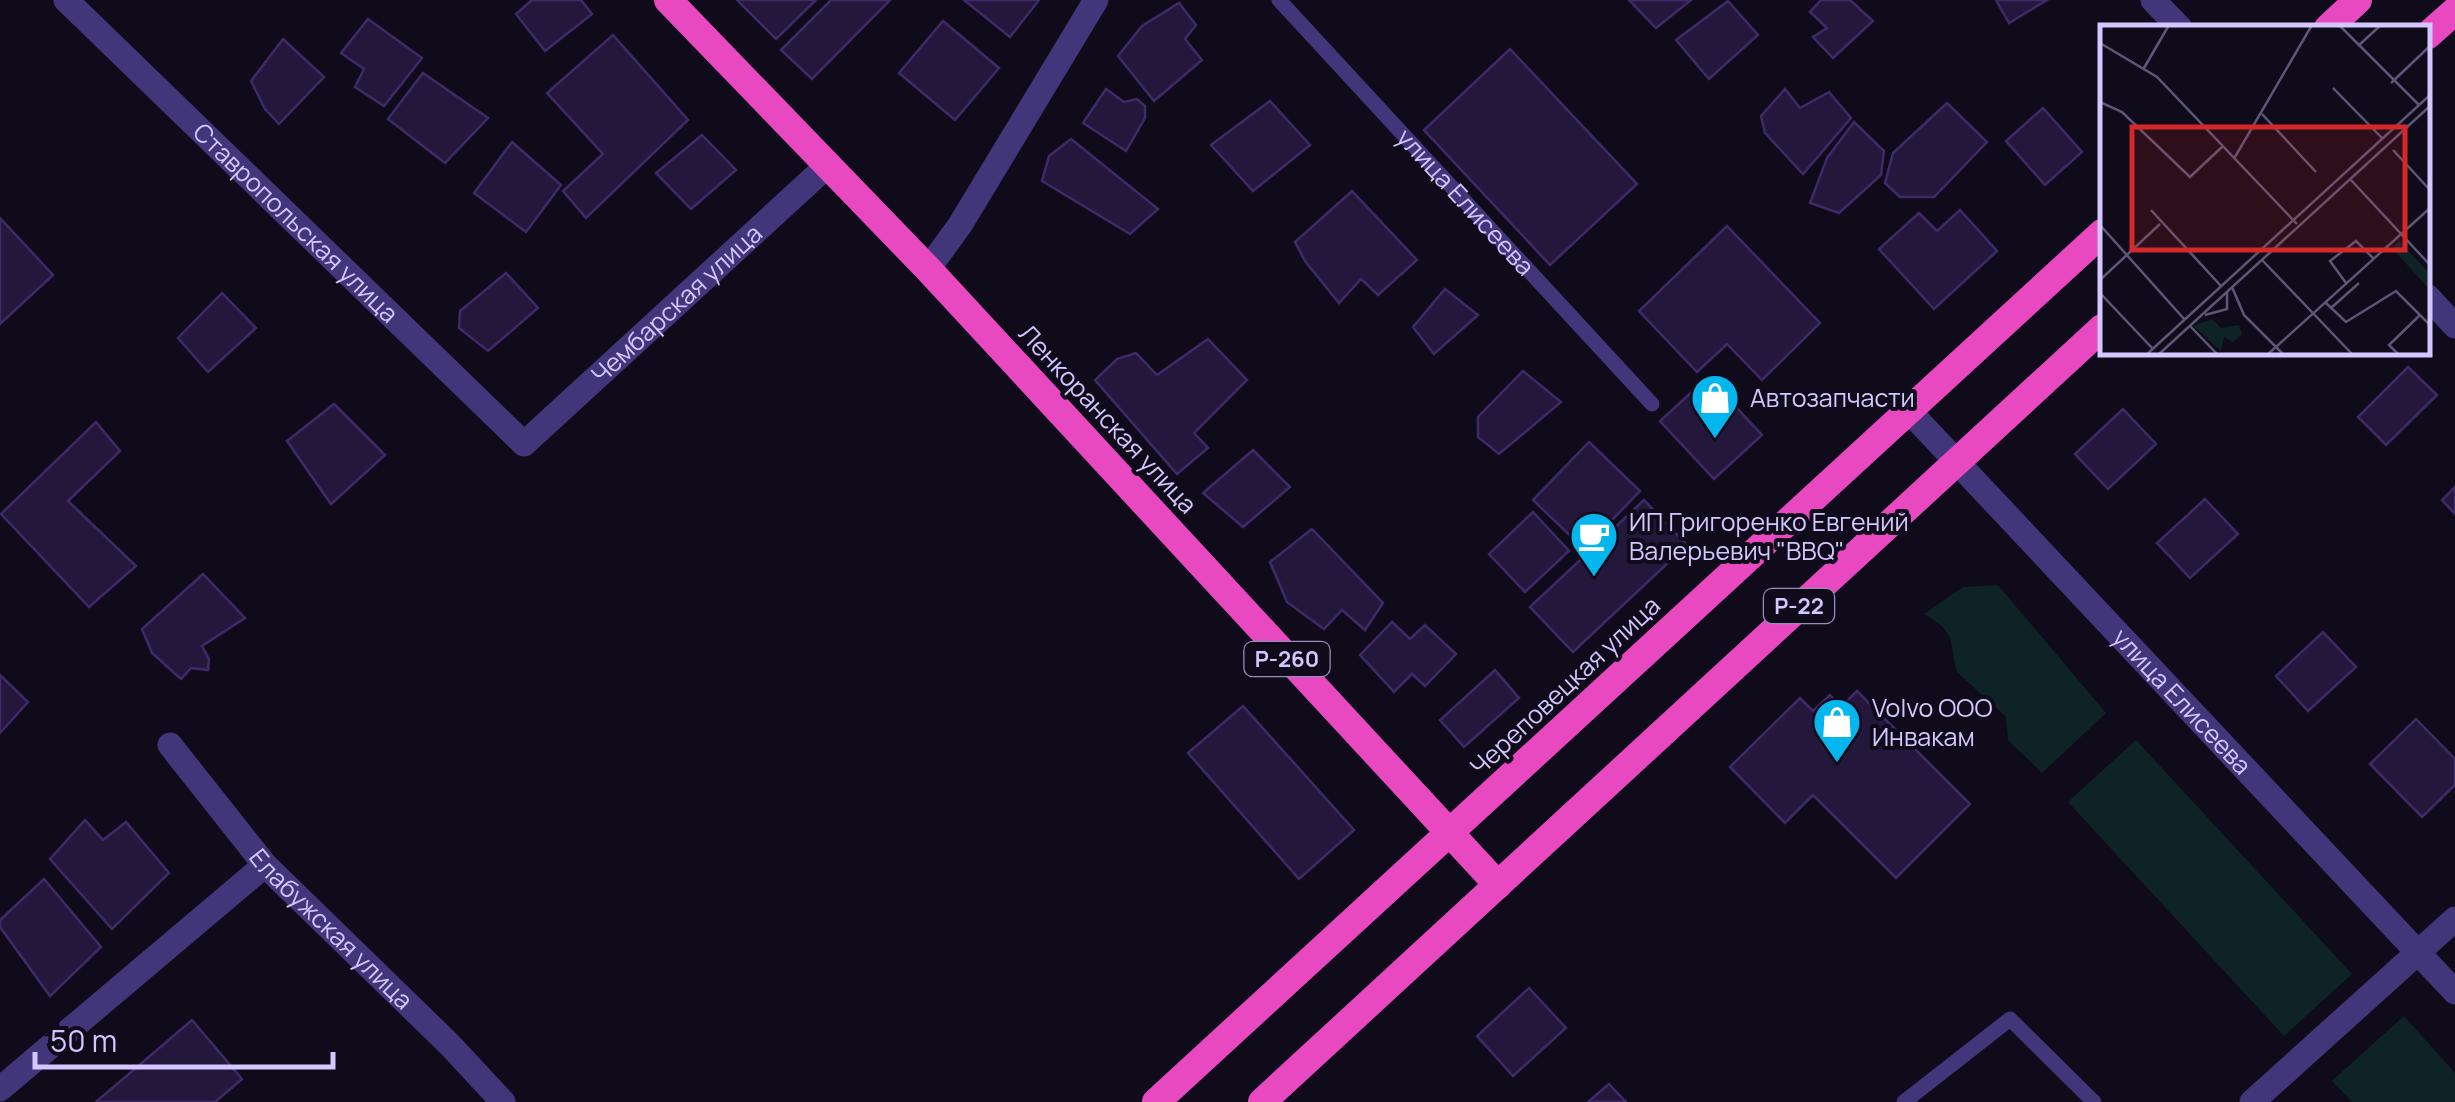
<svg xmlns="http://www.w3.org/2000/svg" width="2455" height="1102" viewBox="0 0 2455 1102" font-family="Manrope,sans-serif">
  <rect width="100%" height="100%" fill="#100b1b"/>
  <!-- green -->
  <g fill="#0e2325">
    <path d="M1998,585L2106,713L2042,773L2008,740L2006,717L1957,672C1949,641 1956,631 1924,614L1963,587Z"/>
    <path d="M2136,740L2352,974L2284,1036L2068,802Z"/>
    <path d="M2404,1016L2455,1073V1102H2352L2332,1081Z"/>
  </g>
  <!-- building -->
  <g fill="#24173c" stroke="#3e2a68" stroke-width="2.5">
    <path d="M532,0H581L592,14L545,51L516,14Z"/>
    <path d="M737,0H816L776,39Z"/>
    <path d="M831,0H890L812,79L781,50Z"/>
    <path d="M964,0H1039L1010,37Z"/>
    <path d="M1629,0H1691L1656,28Z"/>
    <path d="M1821,0H1850L1873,21L1833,58L1813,37L1827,28L1810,12Z"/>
    <path d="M1996,0H2047L2009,23Z"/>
    <path d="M1728,1L1758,35L1709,79L1676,40Z"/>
    <path d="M1179,3L1196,25L1185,39L1202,60L1154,101L1118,56L1142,26Z"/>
    <path d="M368,19L422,58L384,106L355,87L364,69L341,53Z"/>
    <path d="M943,21L999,68L955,120L899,73Z"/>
    <path d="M613,35L688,120L586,218L563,191L603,154L547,93Z"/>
    <path d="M283,39L324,77L279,124L265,109L251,81Z"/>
    <path d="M1510,49L1637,184L1550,265L1424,130Z"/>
    <path d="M423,73L488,118L445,163L388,119Z"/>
    <path d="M1106,89L1124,102L1137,99L1145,106V118L1126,151L1083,123Z"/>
    <path d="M1785,89L1800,108L1829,92L1851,118L1803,174L1765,133L1761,116Z"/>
    <path d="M1270,101L1310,145L1253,191L1211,145Z"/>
    <path d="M1947,103L1987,142L1934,197H1900L1885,183L1893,153Z"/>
    <path d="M2043,108L2082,152L2045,185L2006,141Z"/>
    <path d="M1854,122L1884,151L1881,175L1839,213L1810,203L1827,158Z"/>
    <path d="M702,135L736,170L691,209L656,173Z"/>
    <path d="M1071,139L1158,209L1130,234L1042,181L1049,156Z"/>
    <path d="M512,142L561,185L526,232L474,193Z"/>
    <path d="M1352,191L1417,260L1378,295L1361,279L1339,303L1305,261L1295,242Z"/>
    <path d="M1960,210L1997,251L1934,309L1879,249L1919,213L1937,231Z"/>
    <path d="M0,218L53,275L0,324Z"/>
    <path d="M1727,226L1820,323L1762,380L1727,344L1697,372L1639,311Z"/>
    <path d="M506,273L538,308L488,351L459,328L460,311Z"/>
    <path d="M1445,289L1478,315L1434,354L1413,327Z"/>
    <path d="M222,293L256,328L208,372L178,338Z"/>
    <path d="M1208,339L1247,380L1194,433L1208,448L1177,474L1095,380L1117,359L1136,353L1157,375Z"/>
    <path d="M2408,367L2437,395L2386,445L2358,417Z"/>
    <path d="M1523,371L1561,402L1499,454L1478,437V417Z"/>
    <path d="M1708,377L1762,435L1714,479L1660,421Z"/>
    <path d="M334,404L385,455L331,504L287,441Z"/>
    <path d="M2123,409L2156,444L2108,489L2075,454Z"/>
    <path d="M96,422L120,451L68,501L136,566L89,607L1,514Z"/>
    <path d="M1589,442L1640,491L1584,549L1533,500Z"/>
    <path d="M1253,450L1290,487L1243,527L1203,493Z"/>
    <path d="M2455,487V514L2442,500Z"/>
    <path d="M2205,499L2238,534L2190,578L2157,543Z"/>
    <path d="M1644,500L1687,545L1573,652L1530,607Z"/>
    <path d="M1533,512L1569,551L1525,592L1489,554Z"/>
    <path d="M1312,529L1383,603L1365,630L1342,610L1324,629L1287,602L1270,562Z"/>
    <path d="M203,574L245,618L202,646L209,659L208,670L191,668L181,679L152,653L142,629Z"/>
    <path d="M1392,622L1410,639L1425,625L1456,654L1425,686L1412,674L1394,692L1360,655Z"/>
    <path d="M2323,632L2356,667L2308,711L2276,676Z"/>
    <path d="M1495,670L1519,698L1464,747L1440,720Z"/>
    <path d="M0,675L28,702L0,733Z"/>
    <path d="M1857,691L1970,804L1896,878L1813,795L1785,823L1730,767L1800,698L1813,711L1830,695L1841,707Z"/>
    <path d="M1243,706L1354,830L1299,879L1188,753Z"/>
    <path d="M2416,719L2455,759V785L2422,817L2370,764Z"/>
    <path d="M85,820L103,840L126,822L169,873L112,929L50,859Z"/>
    <path d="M44,879L101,947L50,996L0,927V920Z"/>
    <path d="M1529,988L1566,1028L1513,1076L1477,1036Z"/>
    <path d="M192,1020L242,1079L215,1102H96Z"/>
    <path d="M1609,1084L1626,1102H1588Z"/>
  </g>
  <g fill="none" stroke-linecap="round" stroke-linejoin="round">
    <!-- service -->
    <g stroke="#42367a" stroke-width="15">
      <path id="s1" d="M1279,0L1652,404"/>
      <path d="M1904,1102L2010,1019L2094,1102"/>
    </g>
    <!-- minor -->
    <g stroke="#42367a" stroke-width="25">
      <path id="s2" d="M66,0L524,444L829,164"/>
      <path d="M2153,0L2180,28"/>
      <path d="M928,269L960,225L1096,0"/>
      <path d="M2428,297L2455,326"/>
      <path id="s3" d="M170,745L265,865L450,1045L503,1102"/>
      <path d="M0,1089L265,865"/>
      <path d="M2252,1102L2455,919"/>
    </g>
    <!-- tertiary -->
    <path stroke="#42367a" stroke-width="25" id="s4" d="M1908,410L2455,992"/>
    <!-- trunk -->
    <g stroke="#e848c0" stroke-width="28">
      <path d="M668,0L928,269L1498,885"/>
      <path d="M2328,28L2358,0"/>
      <path d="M2428,35L2455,11"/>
      <path d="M1156,1102L2102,233"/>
      <path d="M1262,1102L2102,328"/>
    </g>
  </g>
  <!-- icons -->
  <defs>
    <g id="shop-pin" transform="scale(2.5)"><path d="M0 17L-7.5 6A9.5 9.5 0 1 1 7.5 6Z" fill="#03b6ee" stroke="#100b1b"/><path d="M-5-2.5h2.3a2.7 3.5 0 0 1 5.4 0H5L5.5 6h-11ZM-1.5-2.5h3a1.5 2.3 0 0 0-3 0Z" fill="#fff"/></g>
    <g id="cafe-pin" transform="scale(2.5)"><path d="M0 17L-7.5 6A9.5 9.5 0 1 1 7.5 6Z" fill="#03b6ee" stroke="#100b1b"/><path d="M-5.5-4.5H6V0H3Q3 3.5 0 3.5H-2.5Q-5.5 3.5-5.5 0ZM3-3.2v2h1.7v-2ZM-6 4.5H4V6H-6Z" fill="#fff"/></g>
  </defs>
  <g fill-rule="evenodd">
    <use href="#shop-pin" x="1715" y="398"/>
    <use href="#cafe-pin" x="1594" y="536"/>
    <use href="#shop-pin" x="1837" y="722"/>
  </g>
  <g text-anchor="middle" stroke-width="8" stroke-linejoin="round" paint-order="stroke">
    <!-- shield labels -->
    <g fill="#100b1b" stroke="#998eba" stroke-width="2.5">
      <rect x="1764" y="589" width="70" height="34" rx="8"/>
      <rect x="1244.5" y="642" width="85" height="34" rx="8"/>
    </g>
    <g font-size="22" font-weight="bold" fill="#d4c6fe">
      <text x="1799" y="614">Р-22</text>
      <text x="1287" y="667">Р-260</text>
    </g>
    <!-- street labels -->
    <g font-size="25" fill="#d4c6fe" stroke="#100b1b">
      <text dy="9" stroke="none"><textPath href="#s1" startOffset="275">улица Елисеева</textPath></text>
      <text dy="9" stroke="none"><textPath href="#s2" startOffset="320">Ставропольская улица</textPath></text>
      <text dy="9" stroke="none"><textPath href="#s2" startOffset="845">Чембарская улица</textPath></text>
      <text transform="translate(1108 419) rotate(47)" y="9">Ленкоранская улица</text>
      <text transform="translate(1565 686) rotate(-43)" y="9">Череповецкая улица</text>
      <text dy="9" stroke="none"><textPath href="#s4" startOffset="400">улица Елисеева</textPath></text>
      <text dy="9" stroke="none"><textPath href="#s3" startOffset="245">Елабужская улица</textPath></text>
    </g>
    <!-- poi labels -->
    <g font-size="25" fill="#d4c6fe" stroke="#100b1b" text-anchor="start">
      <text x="1750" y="407">Автозапчасти</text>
      <text x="1629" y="531">ИП Григоренко Евгений<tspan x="1629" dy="29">Валерьевич "BBQ"</tspan></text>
      <text x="1872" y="717">Volvo ООО<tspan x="1872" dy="29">Инвакам</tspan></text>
    </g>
  </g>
  <!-- overview -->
  <g transform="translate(2100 25)">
    <rect width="330" height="330" fill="#100b1b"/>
    <path d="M299,216L330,249V265L292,223ZM112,294L121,303L139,300L142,309L133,317L124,312L121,326L93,301Z" fill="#0e2325"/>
    <path fill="none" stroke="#5e5676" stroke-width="2.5" d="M239,0L319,80M0,18L57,52L197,199M258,21L281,0M44,43L69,0M291,58L330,21M233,63L282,113M0,77L22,87L90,152L122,122M162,89L216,147M293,125L330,165M135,132L212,0M250,154L330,240M51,185L121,261M0,200L85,295M162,235L253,330M0,255L60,199M246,258L230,236L256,216L273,233M132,262L144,290L184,330M0,268L53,324M226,278L246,297L296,266L329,299M231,283L259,258M105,290L127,284V266M90,301L118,330M46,330L330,70M58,330L330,81M167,330L330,183M299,330L289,320L320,290"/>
    <path fill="#d62828" fill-opacity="0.15" stroke="#d62828" stroke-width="5" d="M32,102H305V225H32Z"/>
    <rect width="330" height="330" fill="none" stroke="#d4c6fe" stroke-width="5"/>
  </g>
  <!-- scale -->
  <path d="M35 1052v15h298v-15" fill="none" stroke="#d4c6fe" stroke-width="5"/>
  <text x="50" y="1052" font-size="30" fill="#d4c6fe" stroke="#100b1b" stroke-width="8" paint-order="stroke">50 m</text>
</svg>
